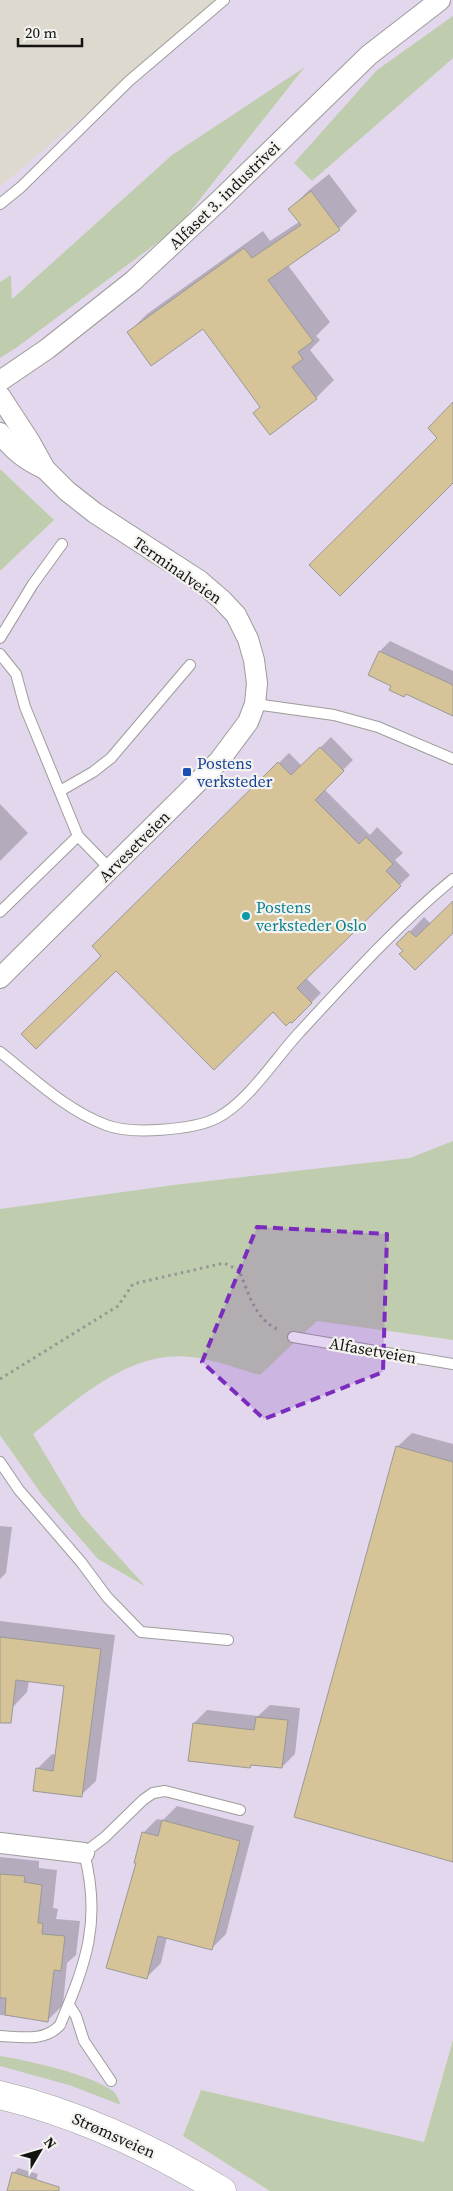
<svg xmlns="http://www.w3.org/2000/svg" width="453" height="2191" viewBox="0 0 453 2191" font-family="'Source Serif 4',serif">
  <rect width="100%" height="100%" fill="#e7e6e3"/>
  <!-- industrial -->
  <path fill="#e2d7ec" d="M230,0H453V2040L424,2142L201,2091L183,2136L270,2191H0V571L54,520L0,469V358L16,348L177,228L304,69L172,155L12,299L11,276L0,282V187L201,16Z"/>
  <!-- built -->
  <path fill="#ded9cf" d="M0,0H230L201,16L0,187Z"/>
  <!-- green -->
  <g fill="#bfcdae">
    <path d="M453,16V58L312,181L294,163L377,70Z"/>
    <path d="M305,67L177,228L16,348L0,358V282L11,275L12,299L172,155Z"/>
    <path d="M0,469L54,520L0,571Z"/>
    <path d="M453,1141V1340L317,1321L260,1375C238,1369 213,1359 190,1357C129,1350 77,1400 33,1434L81,1515L145,1586L98,1559L42,1495L0,1435V1209L174,1185L410,1158Z"/>
    <path d="M453,2040V2191H270L183,2136L201,2090L424,2142Z"/>
    <path d="M0,2056C26,2060 94,2075 114,2092C117,2095 119,2101 121,2105L69,2085L0,2066Z"/>
  </g>
  <!-- shadow -->
  <g fill="#0003">
    <path d="M329,174L357,211L339,229L287,264L330,322L316,336L320,340L310,350L334,380L316,398L261,406L204,327L129,332L147,314L263,231L270,241L299,222L290,209L308,191Z"/>
    <path d="M390,641L453,671V715L369,675L380,651Z"/>
    <path d="M331,737L353,760L324,789L370,835L377,827L403,853L395,860L410,875L306,978L321,993L292,1022L273,1010L103,956L94,946L289,753L302,766Z"/>
    <path d="M0,804L28,833L0,861Z"/>
    <path d="M453,902V931L404,950L398,944L424,917L431,924Z"/>
    <path d="M412,1433L453,1444V1860L397,1447Z"/>
    <path d="M0,1526L12,1527L6,1573L0,1579Z"/>
    <path d="M0,1621L115,1635L96,1781L81,1795L37,1769L52,1754L57,1755L65,1685L29,1681L27,1692L13,1707L0,1705Z"/>
    <path d="M270,1705L300,1708L295,1754L282,1767L253,1764L250,1767L194,1723L207,1710L258,1716Z"/>
    <path d="M177,1806L254,1826L226,1934L211,1949L167,1937L161,1963L146,1978L138,1863L143,1833L157,1819L163,1820Z"/>
    <path d="M0,1857L39,1861V1868L57,1870L53,1908L58,1909L56,1919L80,1921L76,1955L67,1963L63,2005L48,2020L0,2015Z"/>
    <path d="M18,2168L38,2174L33,2191H8L14,2173Z"/>
  </g>
  <!-- building -->
  <g fill="#d6c498" stroke="#9a9996">
    <path d="M311,191L340,230L268,280L313,341L298,352L303,359L292,367L317,399L270,435L253,413L260,407L203,329L151,366L127,332L244,248L252,258L301,225L288,209Z"/>
    <path d="M453,402V483L340,596L309,565L437,438L428,428Z"/>
    <path d="M379,651L453,685V716L406,694L404,697L389,690L391,686L368,675Z"/>
    <path d="M320,747L344,771L315,800L359,844L366,837L393,864L386,871L401,886L297,988L312,1003L292,1023L290,1022L286,1026L273,1012L214,1070L116,971L36,1049L21,1034L101,956L92,946L278,762L291,775Z"/>
    <path d="M453,901V933L415,970L399,954L403,951L396,944L409,931L416,937Z"/>
    <path d="M396,1446L453,1462V1862L294,1817Z"/>
    <path d="M0,1637L101,1649L82,1797L33,1791L36,1768L53,1771L64,1686L16,1680L11,1723H0Z"/>
    <path d="M256,1717L288,1720L282,1768L251,1765L250,1768L188,1761L193,1723L254,1730Z"/>
    <path d="M162,1820L240,1841L212,1950L158,1936L147,1979L106,1968L136,1863H134L142,1832L158,1836Z"/>
    <path d="M0,1874L25,1876L24,1882L42,1885L38,1923H43L42,1934L65,1936L61,1971L54,1970L48,2022L5,2015L6,1998H0Z"/>
    <path d="M12,2172L59,2187V2191H7Z"/>
  </g>
  <g fill="none" stroke-linecap="round" stroke-linejoin="round">
    <!-- lane casing -->
    <g stroke="#9e9d9a" stroke-width="12">
      <g id="lane">
        <path d="M0,204L21,187L129,81L224,0"/>
        <path d="M0,638L33,584L62,544"/>
        <path d="M0,654L16,674L25,707L78,836L111,870"/>
        <path d="M255,704L334,715L378,727L453,759"/>
        <path d="M60,791L93,772L111,758L190,665"/>
        <path d="M0,912L78,836"/>
        <path d="M0,1052C33,1078 66,1110 106,1125C131,1135 193,1130 217,1118C248,1102 275,1059 298,1034C347,981 398,924 453,879"/>
        <path d="M293,1337L453,1364"/>
        <path d="M0,1462L19,1490L81,1562L107,1597L141,1632L228,1640"/>
        <path d="M69,2005L76,2016L84,2041L111,2081"/>
        <path d="M0,2036C21,2037 45,2042 60,2025C86,1963 102,1921 84,1853L105,1837L143,1800L153,1793L165,1791L240,1810"/>
      </g>
    </g>
    <!-- street casing -->
    <g stroke="#9e9d9a" stroke-width="22">
      <g id="street">
        <path d="M0,381L47,349L133,281L222,198L369,55L440,0"/>
        <path d="M0,396L30,442L45,469L67,491L95,513L200,581L222,600L236,615L248,639L254,660L257,683L255,704L248,722L219,761L0,978"/>
        <path d="M0,433C13,450 25,460 45,469"/>
        <path d="M0,1843L84,1853"/>
      </g>
    </g>
    <!-- secondary casing -->
    <g stroke="#9e9d9a" stroke-width="29">
      <path id="secondary" d="M0,2095C80,2114 152,2148 222,2191"/>
    </g>
    <!-- path -->
    <path stroke="#979794" stroke-width="3" stroke-dasharray="2.5 4" stroke-linecap="butt" d="M0,1379L118,1306L133,1284L224,1263L239,1270C248,1292 255,1320 279,1330"/>
    <!-- lane -->
    <use href="#lane" stroke="#fff" stroke-width="10"/>
    <!-- street -->
    <use href="#street" stroke="#fff" stroke-width="20"/>
    <!-- secondary -->
    <use href="#secondary" stroke="#fff" stroke-width="28"/>
  </g>
  <!-- marked area -->
  <path fill="#7b2cbf" fill-opacity="0.2" stroke="#7b2cbf" stroke-width="4" stroke-dasharray="10 6" stroke-linejoin="round" d="M257,1227L387,1234L383,1372L264,1419L202,1362Z"/>
  <!-- markers -->
  <rect fill="#1a4fb4" stroke="#f4f3f0" stroke-width="2" x="182" y="767" width="10" height="10" rx="2.5"/>
  <circle fill="#0f9aa8" stroke="#f4f3f0" stroke-width="2" cx="246" cy="916" r="5"/>
  <g text-anchor="middle" stroke-width="4.5" stroke-linejoin="round" paint-order="stroke">
    <!-- street labels -->
    <g font-size="16" fill="#131312" stroke="#f4f3f0">
      <text transform="translate(224 195) rotate(-44)" y="6">Alfaset 3. industrivei</text>
      <text transform="translate(178 570) rotate(35)" y="6">Terminalveien</text>
      <text transform="translate(134 846) rotate(-45)" y="6">Arvesetveien</text>
      <text transform="translate(373 1350) rotate(10)" y="6">Alfasetveien</text>
      <text transform="translate(114 2135) rotate(24)" y="6">Strømsveien</text>
    </g>
    <!-- transit labels -->
    <g font-size="16" fill="#164399" stroke="#f4f3f0" text-anchor="start">
      <text x="197" y="769">Postens<tspan x="197" dy="18">verksteder</tspan></text>
    </g>
    <!-- culture labels -->
    <g font-size="16" fill="#0d838f" stroke="#f4f3f0" text-anchor="start">
      <text x="256" y="913">Postens<tspan x="256" dy="18">verksteder Oslo</tspan></text>
    </g>
  </g>
  <!-- north arrow -->
  <g transform="translate(40 2151) rotate(52)" stroke="#f4f3f0" stroke-width="4" paint-order="stroke">
  <path d="M0-4L9 19L0 12L-9 19Z" fill="#131312"/>
  <text y="-8" font-size="14" font-weight="bold" text-anchor="middle" fill="#131312">N</text>
  </g>
  <!-- scale -->
  <path d="M18 38v8h64v-8" fill="none" stroke="#131312" stroke-width="2.5"/>
  <text x="25" y="38" font-size="15" fill="#131312" stroke="#f4f3f0" stroke-width="4" paint-order="stroke">20 m</text>
</svg>
